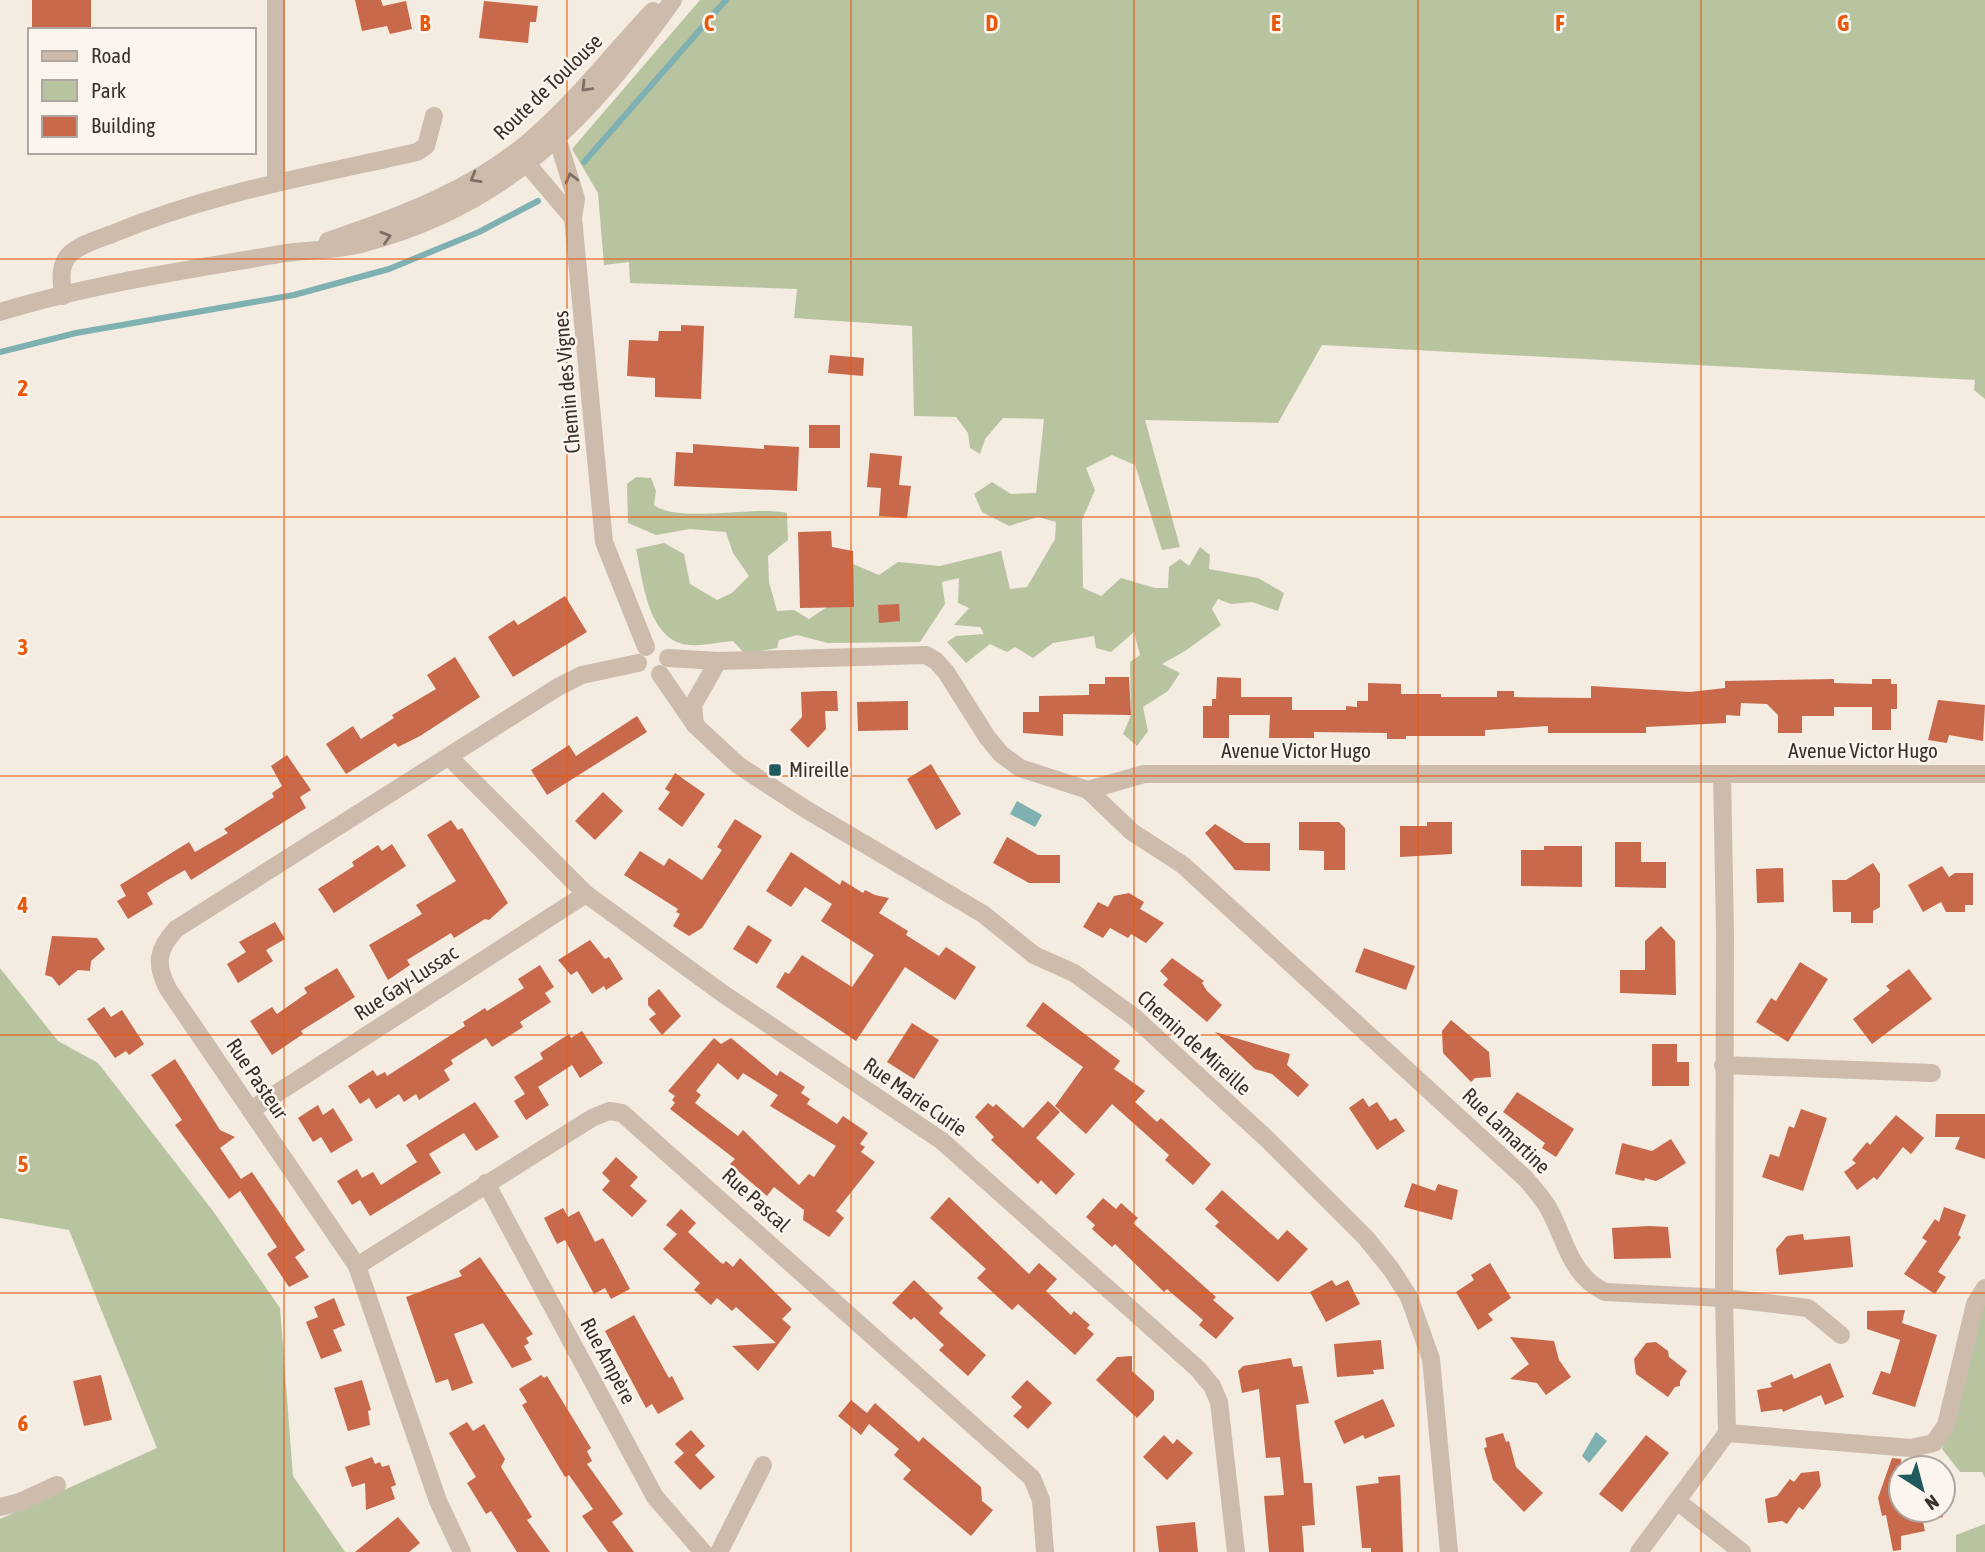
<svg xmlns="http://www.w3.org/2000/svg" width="1985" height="1552" viewBox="0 0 1985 1552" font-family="'Asap Condensed',sans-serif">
  <rect width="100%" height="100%" fill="#f4ebe1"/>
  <!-- green -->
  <g fill="#b8c4a0">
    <path d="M700,0H1985V399L1974,390L1975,380L1322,345L1278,423L1145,420L1180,547L1162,550L1135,465L1112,455L1086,468L1095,490L1082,520L1083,588L1101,596L1121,578L1155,588H1168L1169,567L1180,559L1189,566L1200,547L1210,555L1209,569L1258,578L1284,593L1278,611L1252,602L1231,604L1218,599L1212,609L1221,625L1185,651L1162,664L1180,673L1168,691L1143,707L1148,731L1137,746L1123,734L1131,715L1130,662L1140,655L1134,632L1111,652L1096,648L1094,636L1053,643L1033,658L1015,647L1007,652L990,644L966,663L947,642L956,636L984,634L980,627L954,625L969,608L958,603L959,578L942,582L945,604L920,642L828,643L797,635L779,640L777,648L745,654L733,641C719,642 703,646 689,645C647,641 643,579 636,549L664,543L684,554L690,584L717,600L732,593L749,576L733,553L726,532L690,529L656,535L628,523L627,484L636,477L651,478L656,491L654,505C679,524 754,505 787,513L788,540L768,556L769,582L777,611L794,610L809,619L827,607L853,564L879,575L898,562L940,566L1001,551L1010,589L1027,587L1055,539L1056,522L1038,517L1009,526L982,512L974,494L992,482L1011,494L1036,493L1044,419L1003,418L985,439L980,454L970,448L968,433L956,417L914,416L912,326L794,318L797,289L630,283L629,262L604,265L598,193L572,149Z"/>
    <path d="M0,968L58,1041L98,1063L213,1211L280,1308L293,1476L345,1552H0V1519L157,1448L69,1230L0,1218Z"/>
    <path d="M1985,1288V1478L1982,1472H1960L1942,1449Z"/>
    <path d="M1985,1524V1552H1956V1535Z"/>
  </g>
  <!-- water -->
  <g fill="#7fb0b2">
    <path d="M1017,801L1042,815L1035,827L1010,814Z"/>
    <path d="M1596,1432L1607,1441L1589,1463L1582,1456Z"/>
  </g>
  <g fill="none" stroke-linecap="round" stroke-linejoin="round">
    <!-- stream -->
    <g stroke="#7fb0b2" stroke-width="6">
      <path d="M584,162L726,0"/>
      <path d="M0,352L76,333L294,295L389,269L479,232L538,201"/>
    </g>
  </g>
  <!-- building -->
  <g fill="#c8694b" fill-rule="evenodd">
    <rect x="32" y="0" width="59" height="30"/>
    <path d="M355,0H381L383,6L406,1L412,29L390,34L387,26L362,31Z"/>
    <path d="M484,1L538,6L536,22H530L528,43L479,38Z"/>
    <path d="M681,325L704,326L701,399L655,397V378L627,376L629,340L658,341L659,331H681Z"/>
    <path d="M830,355L864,358L863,376L828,373Z"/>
    <rect x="809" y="425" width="31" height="23"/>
    <path d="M693,444L764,449V445L799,447L797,491L674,486L676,452L693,453Z"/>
    <path d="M870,453L902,456L899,485L911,486L907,518L879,516L881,488L867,487Z"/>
    <path d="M831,531L832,547L853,551L854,607L800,608L798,532Z"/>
    <path d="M565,596L587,632L513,677L488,637L514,620L518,625Z"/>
    <path d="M899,604L900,621L879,623L878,605Z"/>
    <path d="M455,657L480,697L420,736L398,747L395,743L346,774L326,744L353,726L361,739L394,718L392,715L436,689L427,675Z"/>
    <path d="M1105,677H1129L1131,715L1063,714V736L1023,733V712H1039V696L1089,695V684H1105Z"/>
    <path d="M1217,677L1241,678V697H1292V710H1346V706L1357,707V701H1368V683L1401,684V694H1441V697H1497V691H1514V697L1591,698V686L1690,692L1725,688V681L1834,679V683L1872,684V679H1891V684H1897V709H1891V730H1872V707H1834V716H1802V733H1778V715L1767,704L1741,703L1740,716L1726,715V723L1646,727V733H1548V726L1485,730V736H1406V739H1387V733L1314,732V738H1269L1270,715H1229V738H1203V706H1212V699H1216Z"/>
    <path d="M824,691H837L838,711H825L826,729L808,748L790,730L802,717L801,692Z"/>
    <path d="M1938,700L1985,705L1983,741L1949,735L1947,743L1928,740Z"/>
    <path d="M908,701V730L858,731L857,702Z"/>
    <path d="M637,716L647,732L547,795L531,770L569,745L576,756Z"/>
    <path d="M287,755L311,790L300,797L306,808L191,880L185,870L166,881L147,893L153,904L128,919L117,901L126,896L120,885L189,842L195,852L228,833L224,829L274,797L272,793L282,786L271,766Z"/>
    <path d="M931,764L961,814L936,830L907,779Z"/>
    <path d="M675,773L705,794L682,827L658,809L670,792L665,789Z"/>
    <path d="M603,792L623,811L595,840L575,821Z"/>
    <path d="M735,819L762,836L702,928L689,936L673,926L680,914L676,912L678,909L624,875L640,851L664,866L669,858L702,880L722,850L717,847Z"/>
    <path d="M451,820L458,830L462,828L508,903L489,920L485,919L454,938L451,933L407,960L410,965L388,980L369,945L422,914L416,905L456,881L427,835Z"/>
    <path d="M1299,822H1339L1345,828V870H1324V851L1299,850Z"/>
    <path d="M1427,822H1452V854L1400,857V826H1427Z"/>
    <path d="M1215,824L1245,843H1270V871L1235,870L1205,833Z"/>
    <path d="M1007,837L1038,855H1060V883H1029L993,863Z"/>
    <path d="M1615,842H1641V862H1666V888L1615,887Z"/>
    <path d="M392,844L406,866L334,913L318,889L354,866L352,862L378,845L382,851Z"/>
    <path d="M1544,846H1582V887L1521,886V850H1544Z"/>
    <path d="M791,852L840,885L842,880L863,893L865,890L875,895L889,898L879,913L908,931L906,935L939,956L946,947L976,967L955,1000L905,967L856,1041L776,987L785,972L789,974L802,955L852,987L874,955L821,921L832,904L805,887L791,907L766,891Z"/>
    <path d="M1873,863L1880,874V907L1873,911V923H1851V912H1833L1832,880H1846Z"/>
    <path d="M1942,866L1949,877L1955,873H1973V905H1965V912H1946L1941,902L1923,912L1908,885Z"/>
    <path d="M1783,868L1784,902L1757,903L1756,869Z"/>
    <path d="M1129,893L1144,902L1140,909L1164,923L1146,943L1131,934L1128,938L1110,928L1103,938L1083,927L1098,902L1108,907L1114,896Z"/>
    <path d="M275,922L285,939L266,950L273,961L238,983L227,964L246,952L239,942Z"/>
    <path d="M748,925L772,940L757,964L733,949Z"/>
    <path d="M1661,926L1675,941L1676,995L1620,993V970H1645V941Z"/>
    <path d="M52,936L97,938L105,949L91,961L90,971L78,970L59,986L52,977L45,975Z"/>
    <path d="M590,940L605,959L609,957L623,979L606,990L604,986L592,994L577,971L571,975L558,960Z"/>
    <path d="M1364,948L1415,966L1406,990L1355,972Z"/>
    <path d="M1172,958L1204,981L1202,983L1207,991L1222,1005L1207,1022L1163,985L1168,979L1160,971Z"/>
    <path d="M1800,962L1828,979L1788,1042L1756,1022L1771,998L1776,1001Z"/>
    <path d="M540,965L554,987L545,993L551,1002L520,1022L523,1027L492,1047L486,1038L451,1060L453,1064L444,1070L450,1080L419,1100L416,1094L404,1102L399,1094L376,1109L369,1098L360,1104L348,1086L373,1070L377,1076L385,1072L387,1076L465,1026L463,1022L485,1008L487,1011L524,988L518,979Z"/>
    <path d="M337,968L355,997L301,1031L303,1034L272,1055L250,1021L272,1007L277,1014L307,993L304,988Z"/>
    <path d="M1909,969L1932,999L1872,1044L1853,1019L1890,990L1886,986Z"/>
    <path d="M659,989L681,1016L662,1035L649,1019L656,1014L648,1005V998Z"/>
    <path d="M1043,1002L1120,1061L1114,1069L1145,1091L1135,1102L1157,1122L1161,1118L1211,1164L1193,1185L1165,1160L1169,1155L1112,1104L1086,1134L1055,1106L1083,1067L1026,1026Z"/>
    <path d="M104,1007L111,1017L122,1010L144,1044L129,1055L126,1051L115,1058L87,1019Z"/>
    <path d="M1451,1020L1489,1052L1491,1077L1475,1078L1471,1082L1443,1053L1442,1031Z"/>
    <path d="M912,1023L939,1040L914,1079L887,1062Z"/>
    <path d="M582,1031L603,1063L580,1078L572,1065L538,1087L549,1105L526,1120L514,1101L525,1094L514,1077L543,1059L540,1053L569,1034L571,1038Z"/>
    <path d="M1215,1032L1290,1054L1287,1065L1309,1085L1298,1097L1272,1074L1255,1069Z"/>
    <path d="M714,1038L721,1044L731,1038L777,1076L780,1071L805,1087L801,1093L810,1099L807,1104L837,1124L843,1116L868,1133L860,1144L865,1147L861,1152L875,1162L836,1211L844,1218L829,1237L803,1220L804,1210L774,1187L767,1196L730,1164L735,1159L670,1109L675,1103L672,1100L675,1096L668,1091ZM718,1063L738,1080L743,1073L778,1095L770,1106L836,1146L814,1177L809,1174L799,1185L743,1130L738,1136L695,1103L701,1095L696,1091Z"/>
    <path d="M1652,1044H1677V1062H1689V1086H1652Z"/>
    <path d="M175,1059L220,1130L235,1137L220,1148L241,1179L252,1172L305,1250L295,1257L309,1277L289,1287L267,1254L277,1247L240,1191L229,1199L175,1125L182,1120L151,1075Z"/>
    <path d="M1517,1092L1574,1129L1556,1157L1542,1148L1545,1143L1503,1112Z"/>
    <path d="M1363,1098L1369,1107L1377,1102L1390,1121L1396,1118L1405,1131L1377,1150L1349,1108Z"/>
    <path d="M1048,1101L1060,1112L1036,1138L1075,1174L1056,1195L1041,1180L1038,1184L991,1140L994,1137L975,1117L988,1103L993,1107L996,1104L1023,1128Z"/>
    <path d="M475,1102L499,1137L476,1151L464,1133L429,1154L441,1173L370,1216L360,1200L352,1205L337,1181L357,1169L362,1178L373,1172L381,1185L417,1162L406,1145Z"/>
    <path d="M318,1105L323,1115L333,1108L353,1140L331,1153L321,1137L313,1142L298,1118Z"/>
    <path d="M1801,1109L1827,1118L1803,1191L1762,1177L1770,1154L1779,1157L1789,1126L1794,1128Z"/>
    <path d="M1936,1114H1985V1159L1955,1149L1960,1137H1935Z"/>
    <path d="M1896,1115L1924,1138L1911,1154L1903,1147L1877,1180L1874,1177L1857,1190L1844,1172L1856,1163L1852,1160L1867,1142L1870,1145Z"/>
    <path d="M1671,1139L1686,1163L1662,1178L1656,1181L1645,1178L1644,1181L1615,1174L1622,1143L1652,1151Z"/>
    <path d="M616,1157L638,1177L630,1186L647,1201L632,1217L602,1190L610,1181L602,1173Z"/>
    <path d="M1412,1183L1435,1191L1438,1184L1458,1190L1452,1220L1404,1207Z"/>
    <path d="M1222,1190L1278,1240L1287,1230L1308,1249L1278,1282L1215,1226L1219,1222L1205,1209Z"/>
    <path d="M949,1197L1029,1274L1039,1263L1057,1279L1046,1291L1071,1315L1074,1311L1090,1325L1087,1328L1094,1334L1075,1355L1018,1304L1012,1310L977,1278L986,1269L930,1218Z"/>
    <path d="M1103,1198L1116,1209L1121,1203L1138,1218L1133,1223L1216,1297L1213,1300L1234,1318L1216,1339L1199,1325L1203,1320L1167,1289L1164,1292L1115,1244L1112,1247L1092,1229L1095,1225L1086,1217Z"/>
    <path d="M1944,1207L1966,1215L1958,1235L1961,1237L1938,1272L1946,1277L1935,1294L1904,1274L1927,1241L1922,1238L1935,1219L1939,1222Z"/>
    <path d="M563,1208L568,1217L579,1211L595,1242L603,1238L630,1289L611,1299L605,1288L594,1294L565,1240L557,1244L544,1218Z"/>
    <path d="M681,1209L696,1223L688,1232L720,1262L723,1264L726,1261L733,1267L740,1258L792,1309L782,1319L791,1327L758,1371L732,1346L776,1343L736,1307L732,1311L717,1298L711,1305L694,1290L700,1283L663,1249L677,1234L666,1225Z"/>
    <path d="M1649,1226L1668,1227L1671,1258L1614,1259L1612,1228Z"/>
    <path d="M1803,1234L1804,1240L1850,1236L1853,1267L1779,1275L1776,1249L1787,1236Z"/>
    <path d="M480,1257L533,1334L526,1338L529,1343L524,1346L532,1360L512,1368L483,1323L454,1334L473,1383L452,1391L448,1379L436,1383L406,1297L462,1276L459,1271Z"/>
    <path d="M1490,1263L1511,1298L1488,1314L1493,1320L1478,1330L1456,1292L1474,1280L1471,1275Z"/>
    <path d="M914,1280L943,1308L939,1313L986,1355L968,1376L939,1350L944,1345L914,1317L911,1320L892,1303Z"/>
    <path d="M1332,1280L1336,1286L1348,1280L1360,1304L1326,1322L1310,1292Z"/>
    <path d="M334,1298L345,1325L333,1330L342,1351L321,1359L306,1322L318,1317L314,1307Z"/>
    <path d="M1905,1310L1902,1323L1937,1335L1915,1407L1872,1394L1881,1371L1890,1374L1900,1340L1867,1329V1311Z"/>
    <path d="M634,1315L669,1378L672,1376L684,1399L658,1414L652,1404L646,1408L605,1331Z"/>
    <path d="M1510,1337L1554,1341L1559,1360L1571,1377L1546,1395L1537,1383L1510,1379L1529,1364Z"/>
    <path d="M1381,1340L1384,1369L1373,1370L1374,1374L1337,1377L1334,1344Z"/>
    <path d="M1656,1342L1668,1351L1669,1357L1687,1371L1680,1381V1386L1675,1387L1668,1397L1636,1374L1634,1359L1646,1343Z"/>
    <path d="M1132,1356V1371L1154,1391V1400L1137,1418L1096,1380L1117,1357Z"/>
    <path d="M1291,1358L1293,1367L1302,1366L1309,1403L1296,1405L1304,1483H1312L1315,1525L1302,1526L1304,1552H1269L1264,1496L1284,1495L1280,1457L1266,1458L1259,1389L1242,1393L1238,1371L1243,1366Z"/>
    <path d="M1830,1363L1844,1397L1825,1405L1821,1395L1783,1412L1782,1409L1761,1412L1757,1390L1772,1387L1770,1383L1792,1374L1794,1379Z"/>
    <path d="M101,1375L112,1420L84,1426L73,1381Z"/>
    <path d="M541,1375L544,1378L547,1376L591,1448L587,1451L592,1461L587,1464L623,1514L612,1522L634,1552H608L582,1516L593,1509L569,1475L565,1477L522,1405L527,1402L519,1389Z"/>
    <path d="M362,1380L371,1410L368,1411L370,1425L348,1431L334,1388Z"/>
    <path d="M1027,1380L1052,1403L1028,1429L1013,1416L1022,1407L1011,1397Z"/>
    <path d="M1383,1399L1395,1426L1365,1439L1363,1435L1344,1444L1334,1421Z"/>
    <path d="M851,1400L867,1413L875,1403L919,1442L923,1437L981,1487L982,1501L993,1510L971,1536L903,1479L911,1470L894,1455L899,1449L869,1424L861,1435L838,1416Z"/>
    <path d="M467,1422L473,1431L484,1424L505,1459L501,1467L532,1517L527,1520L550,1552H517L491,1511L486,1514L467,1483L476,1477L449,1433Z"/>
    <path d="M691,1430L705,1446L695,1455L715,1477L700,1490L674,1462L684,1453L675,1444Z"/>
    <path d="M1503,1433L1506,1442L1509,1441L1516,1467L1543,1493L1524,1512L1493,1480L1484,1448L1487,1447L1485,1438Z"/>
    <path d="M1164,1435L1173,1444L1177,1439L1193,1453L1167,1480L1143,1457Z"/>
    <path d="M1646,1435L1669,1453L1622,1512L1599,1494Z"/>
    <path d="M372,1457L375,1464L380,1462L382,1467L389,1465L396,1485L391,1487L395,1499L366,1510L365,1483L352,1487L345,1467Z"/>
    <path d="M1892,1458L1901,1459V1510H1942L1943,1517L1923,1522L1925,1531L1901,1536V1550L1893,1551L1886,1515L1882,1516L1878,1498Z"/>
    <path d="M1819,1471L1821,1486L1803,1510L1799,1507L1787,1524L1782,1521L1768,1523L1765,1499L1777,1496L1790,1479L1794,1482L1801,1473Z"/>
    <path d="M1400,1475L1403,1552H1371V1548H1362L1356,1486L1379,1483L1378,1477Z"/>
    <path d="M398,1517L420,1543L409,1552H355Z"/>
    <path d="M1195,1522L1198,1552H1159L1156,1526Z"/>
  </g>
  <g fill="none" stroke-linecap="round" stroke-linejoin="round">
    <!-- minor -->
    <g stroke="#cdbbac" stroke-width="18">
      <path d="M532,140L555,142L560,147L576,199L573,218L604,542L646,647"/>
      <path d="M530,154L528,165L573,218"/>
      <path d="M276,181V0"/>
      <path d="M328,241C399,217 475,189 532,139C577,100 612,54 653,11"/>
      <path d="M63,296C62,283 59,270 66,259C73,246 99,239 112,234C213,192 312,176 417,152L426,146L434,116"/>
      <path d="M0,312C91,284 187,270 280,254C308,249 337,251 364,243C509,205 589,118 673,0"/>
      <path d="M668,658L718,661L926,655L936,661L946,672L987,737L1001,754L1020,768L1088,790L1144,774H1985"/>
      <path d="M660,674L695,725L738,765L807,810L983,914L1034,955L1074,973L1134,1017L1267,1139L1366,1238L1391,1269L1409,1297L1431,1359L1449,1552"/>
      <path d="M695,725L693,705L718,661"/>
      <path d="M449,757L586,894L722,993L942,1141L1198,1369L1212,1386L1219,1402L1236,1552"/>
      <path d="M1088,790L1132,832L1183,865L1526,1179C1534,1189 1544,1199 1550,1211C1566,1242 1571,1276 1605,1292L1724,1298L1725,933L1722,774"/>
      <path d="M1723,1065L1932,1073"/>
      <path d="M251,1110L586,894"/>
      <path d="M486,1183L655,1497L703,1552"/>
      <path d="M357,1266L592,1118L609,1111L622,1113L1032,1478L1041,1500L1045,1552"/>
      <path d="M1727,1433L1911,1448L1934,1443L1946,1425L1975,1304L1985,1288"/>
      <path d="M1677,1501L1742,1552"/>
      <path d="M0,1507L20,1502L57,1485"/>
      <path d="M462,1552L438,1501L357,1266L168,989C155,964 157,950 176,929L558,687L582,675L638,663"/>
      <path d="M719,1552L763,1465"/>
      <path d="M1639,1552L1727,1433L1724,1298L1808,1308L1841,1335"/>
    </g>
  </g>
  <!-- one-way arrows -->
  <defs><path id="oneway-chevron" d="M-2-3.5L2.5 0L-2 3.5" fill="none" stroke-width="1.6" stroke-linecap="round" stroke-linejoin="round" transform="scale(1.75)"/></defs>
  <g stroke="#7d6f65">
    <use href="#oneway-chevron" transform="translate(586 87) rotate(134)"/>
    <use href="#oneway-chevron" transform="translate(475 178) rotate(150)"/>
    <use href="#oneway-chevron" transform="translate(571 178) rotate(-105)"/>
    <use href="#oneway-chevron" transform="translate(386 237) rotate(-17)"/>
  </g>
  <!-- grid -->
  <path fill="none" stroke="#e8590c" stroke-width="2" stroke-opacity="0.55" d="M284,0V1552M567,0V1552M851,0V1552M1134,0V1552M1418,0V1552M1701,0V1552M0,259H1985M0,517H1985M0,776H1985M0,1035H1985M0,1293H1985"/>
  <!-- markers -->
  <rect fill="#1f5a5e" stroke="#fbf5ee" stroke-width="2.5" x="768" y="763" width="14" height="14" rx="3.5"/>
  <g text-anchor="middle" stroke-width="5" stroke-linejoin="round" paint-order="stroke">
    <!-- street labels -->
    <g font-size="21" fill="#3b302b" stroke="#fbf5ee">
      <text transform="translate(548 87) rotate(-44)" y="7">Route de Toulouse</text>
      <text transform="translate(567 382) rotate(-95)" y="7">Chemin des Vignes</text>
      <text x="1296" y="758">Avenue Victor Hugo</text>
      <text x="1863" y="758">Avenue Victor Hugo</text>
      <text transform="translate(406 983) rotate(-33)" y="7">Rue Gay-Lussac</text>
      <text transform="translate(1194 1043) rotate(42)" y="7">Chemin de Mireille</text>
      <text transform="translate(257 1079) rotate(56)" y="7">Rue Pasteur</text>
      <text transform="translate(915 1097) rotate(35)" y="7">Rue Marie Curie</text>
      <text transform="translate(1506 1131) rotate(44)" y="7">Rue Lamartine</text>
      <text transform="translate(756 1200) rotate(42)" y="7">Rue Pascal</text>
      <text transform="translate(608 1361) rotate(62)" y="7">Rue Ampère</text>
    </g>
    <!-- poi labels -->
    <g font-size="21" fill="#3b302b" stroke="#fbf5ee" text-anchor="start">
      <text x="789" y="777">Mireille</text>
    </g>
  </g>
  <g font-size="23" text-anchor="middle" font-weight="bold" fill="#e8590c" stroke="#fbf5ee" stroke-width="5" stroke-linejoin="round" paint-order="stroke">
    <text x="425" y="31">B</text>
    <text x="709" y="31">C</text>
    <text x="992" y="31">D</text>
    <text x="1276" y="31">E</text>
    <text x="1560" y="31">F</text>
    <text x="1843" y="31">G</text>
    <text x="23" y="396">2</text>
    <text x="23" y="655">3</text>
    <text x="23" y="913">4</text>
    <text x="23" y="1172">5</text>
    <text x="23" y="1431">6</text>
  </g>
  <!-- legend -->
  <rect x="28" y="28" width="228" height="126" fill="#fbf5ee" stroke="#aea6a0" stroke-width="2"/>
  <rect x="42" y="51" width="35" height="10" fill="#cdbbac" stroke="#aea6a0" stroke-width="2"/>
  <text x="91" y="63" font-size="21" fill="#3b302b">Road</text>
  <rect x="42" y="80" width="35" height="21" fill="#b8c4a0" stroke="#aea6a0" stroke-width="2"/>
  <text x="91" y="98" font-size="21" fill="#3b302b">Park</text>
  <rect x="42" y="116" width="35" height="21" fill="#c8694b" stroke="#aea6a0" stroke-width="2"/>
  <text x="91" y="133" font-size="21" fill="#3b302b">Building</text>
  <!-- north arrow -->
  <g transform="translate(1922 1489) rotate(144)"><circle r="33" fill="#fbf5ee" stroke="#aea6a0" stroke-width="2"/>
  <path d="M0-5L12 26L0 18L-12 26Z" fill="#1f5a5e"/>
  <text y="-10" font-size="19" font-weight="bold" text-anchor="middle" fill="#3b302b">N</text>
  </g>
</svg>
